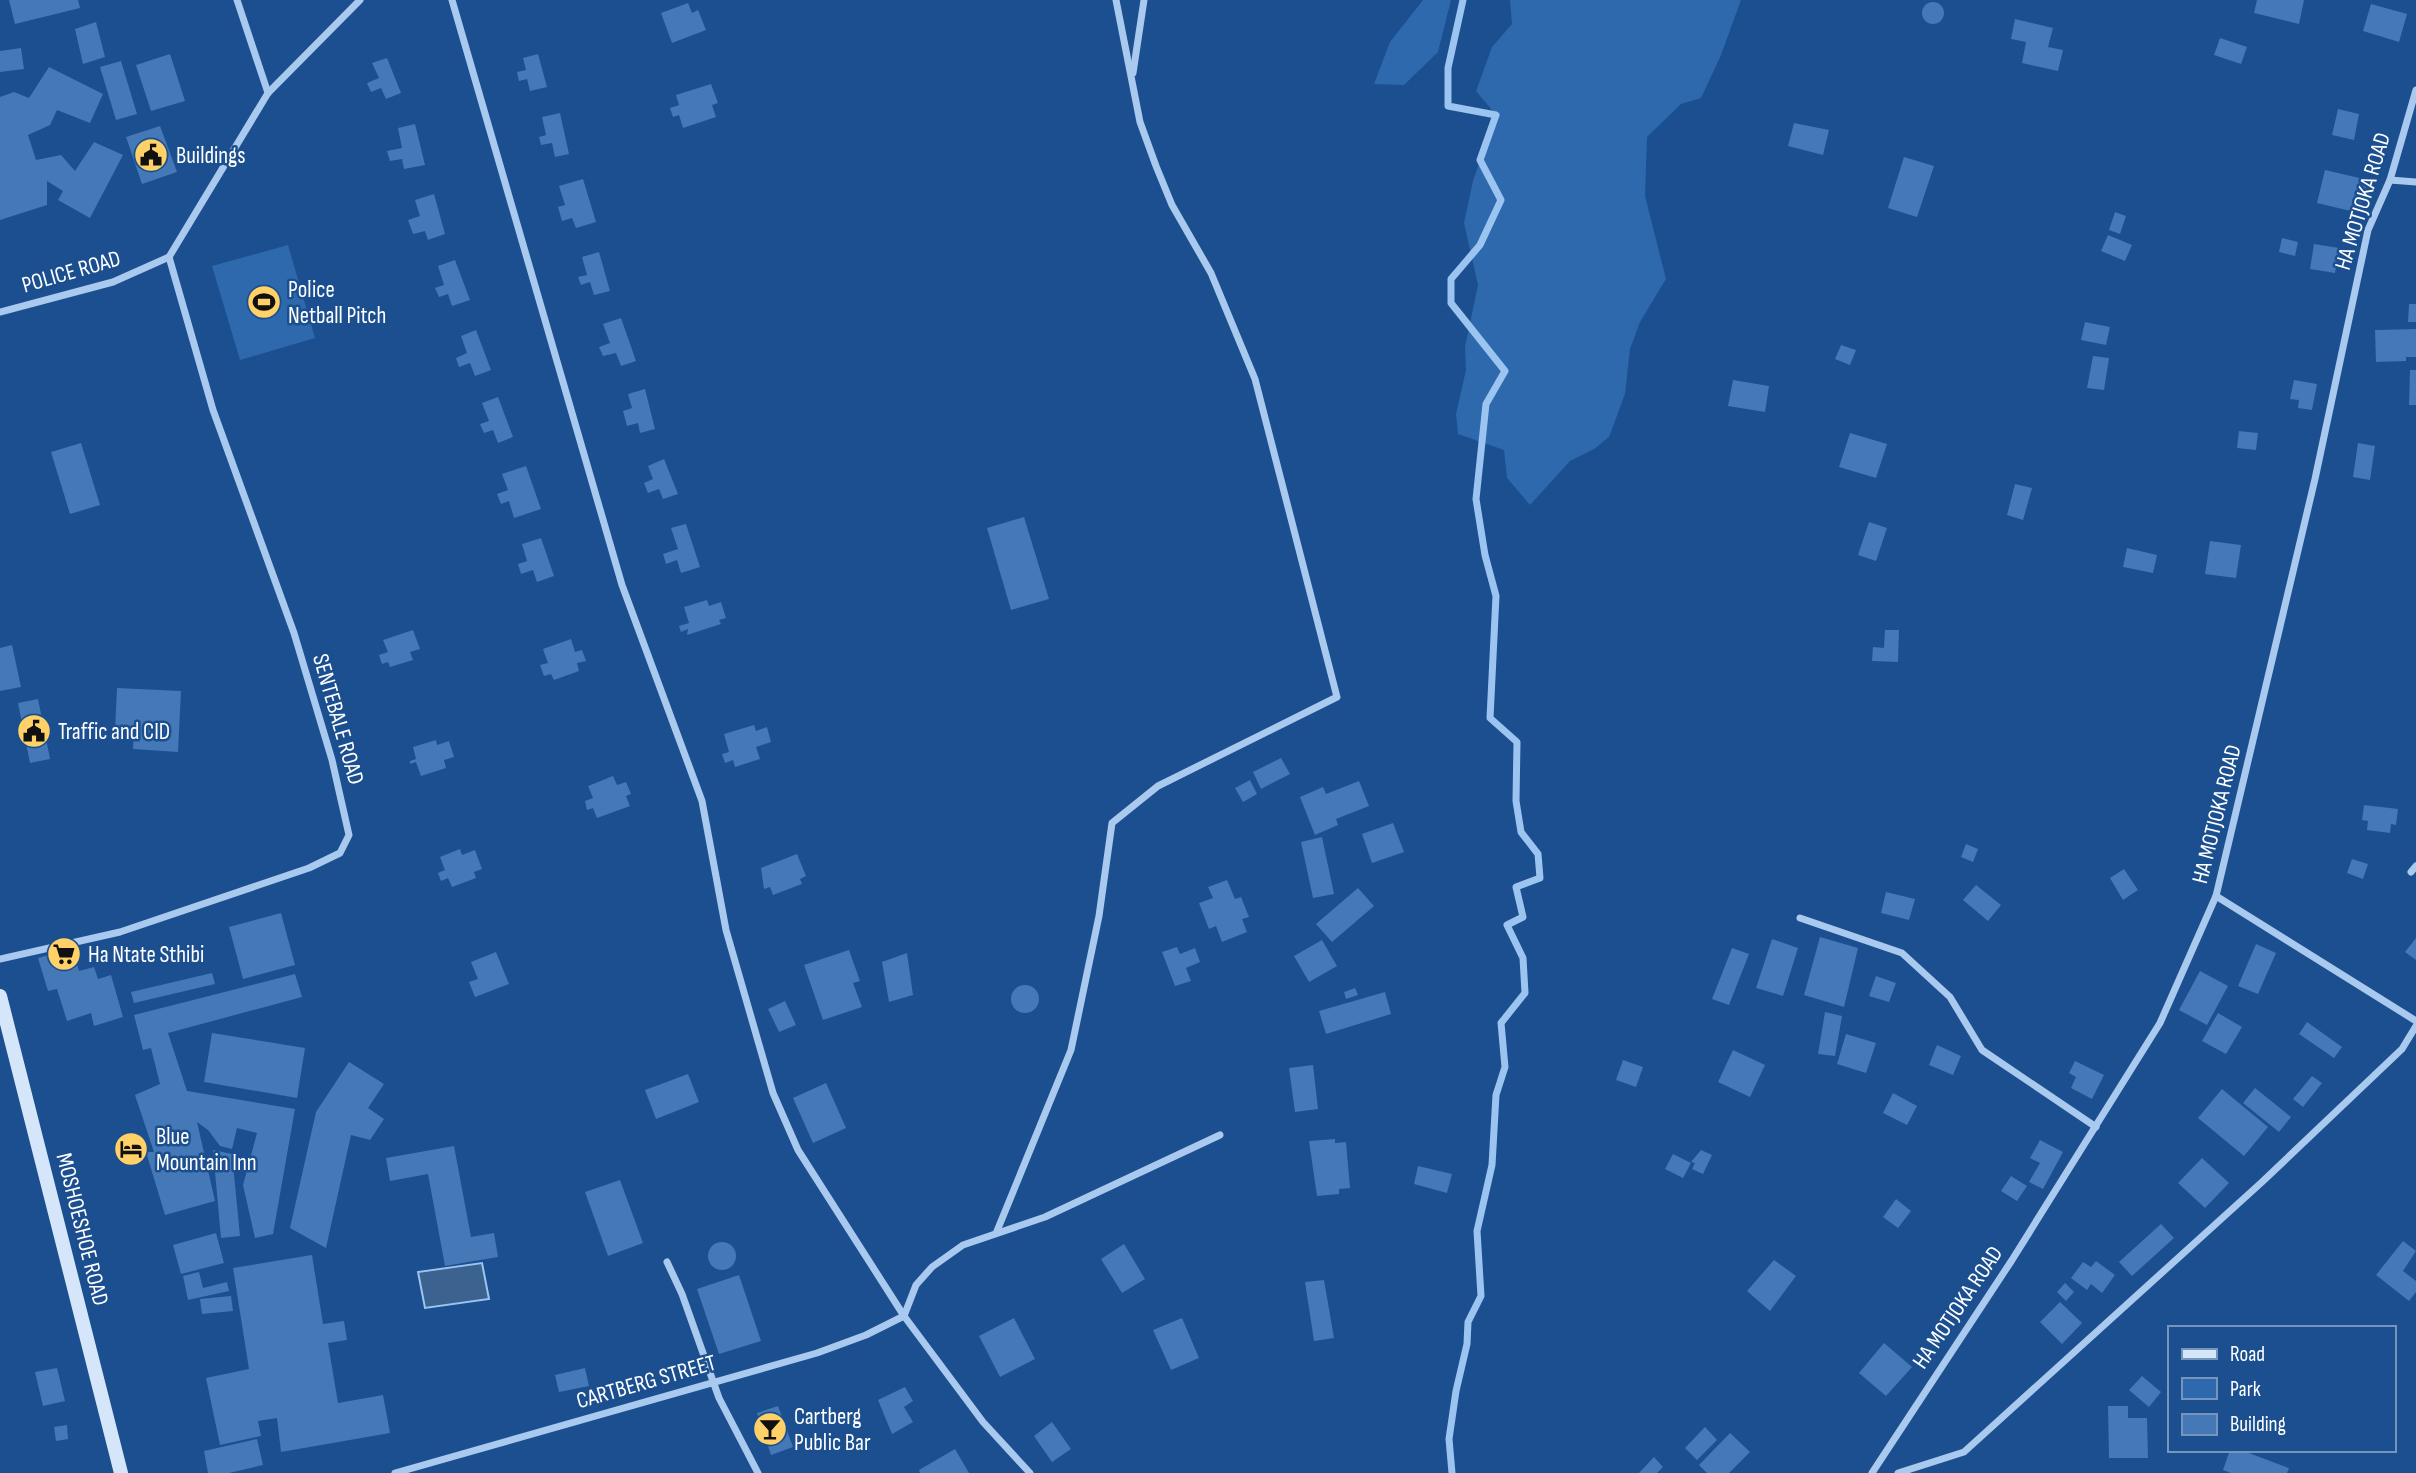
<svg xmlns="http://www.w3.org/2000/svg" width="2416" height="1473" viewBox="0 0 2416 1473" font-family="'Sofia Sans Condensed',sans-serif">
  <rect width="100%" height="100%" fill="#1b4f8f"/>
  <!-- green -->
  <g fill="#2e69ad">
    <path d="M1423,0H1451L1438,52L1404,85L1374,84L1390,42Z"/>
    <path d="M1510,0H1741L1721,55L1701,98L1681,104L1647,137L1645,196L1666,279L1640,322L1630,349L1625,394L1609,437L1594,449L1570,461L1530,505L1507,478L1504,450L1458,434L1456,414L1466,370L1465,347L1478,285L1464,223L1473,181L1496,115L1476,91L1492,47L1512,24Z"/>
    <path d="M288,245L315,338L240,360L212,266Z"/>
  </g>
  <!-- water -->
  <path fill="#3c6290" stroke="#9cc4f0" stroke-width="2" d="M482,1263L489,1299L425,1308L418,1272Z"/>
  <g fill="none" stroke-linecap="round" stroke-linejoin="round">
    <!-- stream -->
    <path stroke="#9cc4f0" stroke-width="7" d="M1452,1473L1449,1439L1456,1391L1467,1344L1468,1322L1481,1296L1477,1231L1492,1165L1496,1095L1505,1067L1501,1023L1525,993L1523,958L1507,925L1523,917L1516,887L1540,878L1538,854L1521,832L1516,801L1517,742L1490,718L1496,596L1485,555L1476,499L1486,404L1505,371L1451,303V279L1480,245L1501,200L1480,160L1496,115L1448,106V68L1463,0"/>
  </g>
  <!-- building -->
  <g fill="#4478b7">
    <path d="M9,0H78L80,8L15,24Z"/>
    <path d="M2257,0H2304L2299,24L2254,13Z"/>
    <circle cx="1933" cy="13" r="11"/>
    <path d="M688,3L692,13L698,10L706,30L672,43L661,13Z"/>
    <path d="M2371,4L2407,14L2399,42L2363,31Z"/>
    <path d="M2015,19L2053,28L2048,47L2063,50L2058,71L2022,63L2026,42L2011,39Z"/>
    <path d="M96,22L105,57L83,64L75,29Z"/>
    <path d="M2220,38L2247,47L2241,64L2214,55Z"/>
    <path d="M21,48L24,69L0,72V51Z"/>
    <path d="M170,54L185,101L151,111L136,65Z"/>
    <path d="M538,54L547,87L530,91L527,79L519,81L517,72L526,70L523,58Z"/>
    <path d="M387,58L401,93L386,99L381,88L371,92L367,83L379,78L372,63Z"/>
    <path d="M121,61L137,114L116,120L100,67Z"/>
    <path d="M49,67L103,94L90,123L57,110L50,125L28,135L36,160L61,155L75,171L94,142L123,155L90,218L58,200L63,191L47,181V205L0,220V97L14,92L29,98Z"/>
    <path d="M711,84L718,103L712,105L716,117L683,128L679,115L673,117L670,108L679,105L676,95Z"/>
    <path d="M2338,109L2359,114L2354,140L2332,135Z"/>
    <path d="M560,113L569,154L555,157L552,143L541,145L539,137L546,135L542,117Z"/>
    <path d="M1794,123L1829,130L1823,155L1788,146Z"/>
    <path d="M415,124L425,165L404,169L402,159L390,161L387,151L402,148L398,128Z"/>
    <path d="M160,126L177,172L142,184L126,137Z"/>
    <path d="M1904,157L1934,166L1917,217L1888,208Z"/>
    <path d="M2325,170L2368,180L2359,213L2317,203Z"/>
    <path d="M583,179L596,222L576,228L572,218L562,221L558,207L565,205L559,186Z"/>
    <path d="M434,194L445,234L428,240L425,231L413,234L408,220L420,216L415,200Z"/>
    <path d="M2115,212L2126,216L2120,234L2109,230Z"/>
    <path d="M2108,235L2132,245L2125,261L2101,251Z"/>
    <path d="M2282,238L2298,242L2295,256L2279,252Z"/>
    <path d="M2314,244L2339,248L2335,273L2310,269Z"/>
    <path d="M599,252L610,291L594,295L590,282L581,285L578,277L587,275L582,257Z"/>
    <path d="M455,260L470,300L452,306L448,294L439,297L435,288L444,285L438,266Z"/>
    <path d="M2409,304H2416V322H2408Z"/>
    <path d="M621,318L636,361L621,366L616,353L603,356L599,347L610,343L603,324Z"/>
    <path d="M2085,322L2110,327L2106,345L2081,340Z"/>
    <path d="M2416,329V357H2406V361L2376,362L2375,330Z"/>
    <path d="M476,330L491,370L475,376L470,363L459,367L456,358L467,353L461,336Z"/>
    <path d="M1841,345L1856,350L1850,365L1835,359Z"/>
    <path d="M2093,356L2109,358L2104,390L2087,388Z"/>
    <path d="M2410,370H2416V405H2409Z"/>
    <path d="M1733,380L1769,386L1765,412L1728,406Z"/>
    <path d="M2294,380L2317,384L2312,410L2298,408L2299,400L2290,399Z"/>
    <path d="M645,389L655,429L640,433L638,423L627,426L623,411L632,408L628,394Z"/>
    <path d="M498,397L513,437L498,443L493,430L484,433L480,424L489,421L482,403Z"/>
    <path d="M2239,431L2258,433L2256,450L2237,448Z"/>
    <path d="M1850,433L1887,444L1876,478L1839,467Z"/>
    <path d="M81,443L100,505L70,514L51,452Z"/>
    <path d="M2358,443L2375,446L2370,480L2353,477Z"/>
    <path d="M664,459L678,494L663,499L659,489L648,493L644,483L653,479L648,466Z"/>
    <path d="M526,466L541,509L514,518L509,501L501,504L497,494L508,490L502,474Z"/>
    <path d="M2015,484L2032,488L2023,520L2007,515Z"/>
    <path d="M1024,517L1049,599L1011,610L987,528Z"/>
    <path d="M1869,522L1887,528L1876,561L1858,555Z"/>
    <path d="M686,524L700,567L681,573L677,560L666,564L663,554L678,549L671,528Z"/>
    <path d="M541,538L554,576L537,582L533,570L521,574L518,564L527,561L522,544Z"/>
    <path d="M2210,541L2241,545L2236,578L2205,574Z"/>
    <path d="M2127,548L2157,555L2153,573L2123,567Z"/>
    <path d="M707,600L709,606L721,602L726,618L719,620L721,624L687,635L688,629L681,632L679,626L689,623L684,607Z"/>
    <path d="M413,630L420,649L410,652L413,660L390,667L388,662L382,664L379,655L388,652L383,640Z"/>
    <path d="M1885,630H1899L1898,662L1872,661L1873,647L1884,648Z"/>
    <path d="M571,639L575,652L582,650L586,661L577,663L579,671L554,680L551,674L544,676L540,665L548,663L543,649Z"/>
    <path d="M12,645L21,687L0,691V648Z"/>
    <path d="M117,688L181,691L178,752L133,749L134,731L115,730Z"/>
    <path d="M38,699L50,759L30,763L18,703Z"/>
    <path d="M754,725L756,731L767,727L771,742L756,747L760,759L735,767L733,760L725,763L722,754L729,752L724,734Z"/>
    <path d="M436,740L437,745L449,741L454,757L444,760L446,768L421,776L416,762L410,764V761L416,759L413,747Z"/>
    <path d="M1281,758L1290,774L1261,789L1253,772Z"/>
    <path d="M613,776L617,785L626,782L631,794L626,796L630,806L597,818L593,808L587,810L585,801L593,798L588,786Z"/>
    <path d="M1250,780L1257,794L1243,802L1235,788Z"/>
    <path d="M1359,781L1369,806L1336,819L1338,825L1315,835L1300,797L1323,787L1326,794Z"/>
    <path d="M2364,805L2398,809L2396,825L2391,824L2390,833L2367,830L2368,821L2362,820Z"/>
    <path d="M1393,823L1404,852L1372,863L1362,834Z"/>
    <path d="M1322,837L1334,894L1313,898L1301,842Z"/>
    <path d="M1966,844L1978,849L1973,862L1961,857Z"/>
    <path d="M460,849L462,855L475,850L482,869L474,872L476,878L452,887L448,878L441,881L438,873L445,870L440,857Z"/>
    <path d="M797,854L806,876L800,879L802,884L773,895L770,887L764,889L761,868Z"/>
    <path d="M2352,859L2368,864L2363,879L2347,873Z"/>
    <path d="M2124,869L2138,890L2123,900L2110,878Z"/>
    <path d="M1227,880L1235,899L1241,897L1249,917L1242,919L1247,932L1222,942L1216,926L1209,929L1199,903L1213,898L1208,887Z"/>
    <path d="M1976,885L2001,905L1988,921L1963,900Z"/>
    <path d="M1358,888L1374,906L1332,942L1316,924Z"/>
    <path d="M1886,892L1915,899L1909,920L1881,913Z"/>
    <path d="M281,913L295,965L243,979L229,927Z"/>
    <path d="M1820,937L1858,948L1844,1007L1804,995Z"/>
    <path d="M2416,938V960L2405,952Z"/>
    <path d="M1772,939L1798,948L1783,996L1756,988Z"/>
    <path d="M1322,940L1337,966L1309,982L1294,956Z"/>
    <path d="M2256,944L2276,953L2258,994L2238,986Z"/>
    <path d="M1177,947L1180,954L1195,948L1200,962L1186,968L1191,981L1175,986L1162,952Z"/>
    <path d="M72,948L79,971L94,967L98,979L111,975L123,1017L94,1026L91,1013L67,1021L57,989L48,991L38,958Z"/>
    <path d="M1732,948L1749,954L1729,1005L1712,999Z"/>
    <path d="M849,950L860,981L853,983L862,1007L823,1020L804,965Z"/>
    <path d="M496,952L509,984L475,997L469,982L478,979L471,962Z"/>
    <path d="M907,953L913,995L889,1002L882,962Z"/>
    <path d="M2200,971L2228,986L2207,1025L2179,1010Z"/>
    <path d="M212,973L215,984L134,1003L131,992Z"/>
    <path d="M295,974L302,997L168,1033L187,1091L295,1109L273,1234L255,1238L243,1185L257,1133L237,1128L232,1149L220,1146L208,1130L197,1122L215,1201L165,1215L146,1152H154L135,1095L160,1084L151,1048L143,1050L134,1015Z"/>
    <path d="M1876,976L1896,983L1889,1002L1869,996Z"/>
    <circle cx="1025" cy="999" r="14"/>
    <path d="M1355,988L1358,995L1346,999L1344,992Z"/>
    <path d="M1385,992L1391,1014L1326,1034L1319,1011Z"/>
    <path d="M785,1001L796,1025L779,1032L768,1009Z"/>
    <path d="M1825,1012L1842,1016L1835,1056L1818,1054Z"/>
    <path d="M2218,1013L2242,1027L2226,1054L2202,1041Z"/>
    <path d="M2307,1022L2342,1047L2334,1058L2299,1034Z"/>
    <path d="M212,1033L305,1048L297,1098L204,1082Z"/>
    <path d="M1846,1034L1876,1043L1866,1073L1837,1064Z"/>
    <path d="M1937,1045L1961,1056L1953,1075L1929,1065Z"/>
    <path d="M1733,1050L1765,1065L1750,1097L1718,1082Z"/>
    <path d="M1623,1060L1643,1067L1636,1087L1616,1080Z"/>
    <path d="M2075,1061L2104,1075L2092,1099L2071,1088L2076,1077L2069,1073Z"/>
    <path d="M349,1062L384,1084L368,1108L384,1119L370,1140L351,1135L326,1248L290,1228L316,1112Z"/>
    <path d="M1313,1065L1318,1109L1295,1112L1289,1068Z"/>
    <path d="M688,1074L699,1102L656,1119L645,1090Z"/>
    <path d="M2312,1076L2322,1083L2303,1107L2293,1099Z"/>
    <path d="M826,1083L846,1128L813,1143L793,1098Z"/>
    <path d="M2255,1088L2291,1117L2279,1132L2243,1103Z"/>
    <path d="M2222,1089L2268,1127L2244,1156L2198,1118Z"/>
    <path d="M1893,1093L1917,1106L1907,1125L1883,1113Z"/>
    <path d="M1335,1139V1143L1346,1142L1350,1188L1339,1189V1194L1317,1196L1309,1141Z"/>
    <path d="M2040,1140L2063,1152L2043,1189L2029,1182L2040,1163L2030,1158Z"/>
    <path d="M454,1146L471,1237L494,1233L498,1257L445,1266L428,1174L390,1181L386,1158Z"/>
    <path d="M213,1150L232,1154L240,1236L221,1238Z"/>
    <path d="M1701,1150L1712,1155L1703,1174L1692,1169L1695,1163L1691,1162Z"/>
    <path d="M1673,1154L1691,1163L1683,1178L1665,1169Z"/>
    <path d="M2202,1158L2229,1183L2205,1208L2178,1183Z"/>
    <path d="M1418,1166L1452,1174L1447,1193L1414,1184Z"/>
    <path d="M2011,1176L2027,1186L2017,1201L2001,1191Z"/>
    <path d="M620,1180L643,1243L608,1256L585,1192Z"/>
    <path d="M1896,1199L1911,1211L1898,1228L1883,1217Z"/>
    <path d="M2161,1224L2174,1238L2132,1276L2119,1262Z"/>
    <path d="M216,1233L224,1263L181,1274L173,1245Z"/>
    <path d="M2403,1241L2416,1251L2403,1271L2416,1281V1292L2409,1301L2376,1275Z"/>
    <circle cx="722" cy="1256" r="14"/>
    <path d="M1124,1244L1145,1279L1122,1293L1101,1259Z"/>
    <path d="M312,1255L323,1324L344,1321L347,1340L328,1343L338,1403L383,1395L390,1433L281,1452L277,1418L258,1421L261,1436L220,1445L206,1378L249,1369L233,1268Z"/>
    <path d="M1774,1260L1796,1276L1770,1311L1747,1291Z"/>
    <path d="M2096,1261L2115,1275L2102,1293L2091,1284L2087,1290L2071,1278L2083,1262L2091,1267Z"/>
    <path d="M199,1272L203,1288L227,1282L229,1291L188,1300L183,1276Z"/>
    <path d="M739,1275L761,1341L719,1354L697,1289Z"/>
    <path d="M1324,1280L1334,1338L1314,1341L1305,1282Z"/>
    <path d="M2065,1283L2074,1292L2066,1301L2057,1292Z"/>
    <path d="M231,1296L233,1311L202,1314L200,1299Z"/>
    <path d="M2060,1302L2082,1323L2062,1344L2040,1322Z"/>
    <path d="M1014,1318L1035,1359L1000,1377L979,1336Z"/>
    <path d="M1182,1318L1199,1358L1171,1370L1153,1330Z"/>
    <path d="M1884,1343L1912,1367L1886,1396L1859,1373Z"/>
    <path d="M57,1368L65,1401L43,1406L35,1372Z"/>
    <path d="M585,1368L589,1386L559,1392L555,1375Z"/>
    <path d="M2142,1376L2161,1392L2149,1407L2129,1390Z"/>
    <path d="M905,1387L913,1401L904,1407L913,1422L892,1434L878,1400Z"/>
    <path d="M778,1406L793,1447L771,1455L757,1413Z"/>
    <path d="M2108,1406H2128V1418H2147L2148,1458H2109Z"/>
    <path d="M1052,1422L1071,1449L1052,1462L1034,1436Z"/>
    <path d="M67,1425L68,1439L56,1441L54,1427Z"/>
    <path d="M1705,1427L1717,1440L1697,1460L1685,1448Z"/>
    <path d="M1730,1433L1750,1452L1729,1473H1707L1699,1465Z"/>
    <path d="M257,1439L263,1465L229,1473H208L204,1451Z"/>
    <path d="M955,1449L969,1473H920L919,1470Z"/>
    <path d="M2230,1450H2241L2289,1468L2287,1473H2231L2223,1470Z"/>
    <path d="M1654,1457L1663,1467L1657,1473H1639Z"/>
  </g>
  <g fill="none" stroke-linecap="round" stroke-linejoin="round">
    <!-- street -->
    <g stroke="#a9c9ee" stroke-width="7">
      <path d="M237,0L268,93"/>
      <path d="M452,0L622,585L702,801L726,930L773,1093L798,1150L904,1316L983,1422L1030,1473"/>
      <path d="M1133,73L1144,0"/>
      <path d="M2390,180L2416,182"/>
      <path d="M0,312L113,282L169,257L268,93L360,0"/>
      <path d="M2411,872L2416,866"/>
      <path d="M2216,896L2416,1021"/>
      <path d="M1800,918L1902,953L1950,997L1982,1050L2096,1127"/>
      <path d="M0,959L120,932L309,868L340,853L349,835L332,760L294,633L213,410L169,257"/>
      <path d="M997,1231L1071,1050L1099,916L1112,823L1158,786L1337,697L1255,379L1211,273L1172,205L1156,166L1140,122L1116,0"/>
      <path d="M667,1262L682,1294L719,1398L758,1473"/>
      <path d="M395,1473L817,1353L866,1335L904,1316L916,1285L932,1267L963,1245L1045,1217L1220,1135"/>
      <path d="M1872,1473L2012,1260L2160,1023L2216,896L2315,479L2368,230L2390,180L2416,90"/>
      <path d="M1898,1473L1964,1452L2262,1182L2402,1049L2416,1026"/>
    </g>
    <!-- secondary -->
    <path stroke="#d6e6fa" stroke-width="14" d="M0,996L121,1473"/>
  </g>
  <!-- icons -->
  <defs>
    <g id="civic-disc" transform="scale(1.75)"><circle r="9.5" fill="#ffd166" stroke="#1b4f8f"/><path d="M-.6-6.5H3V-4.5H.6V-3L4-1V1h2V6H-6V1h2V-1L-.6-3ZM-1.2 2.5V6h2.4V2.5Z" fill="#111"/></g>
    <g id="stadium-disc" transform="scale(1.75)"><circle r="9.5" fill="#ffd166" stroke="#1b4f8f"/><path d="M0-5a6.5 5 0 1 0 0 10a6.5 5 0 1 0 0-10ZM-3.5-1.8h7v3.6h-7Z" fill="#111"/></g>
    <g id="supermarket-disc" transform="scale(1.75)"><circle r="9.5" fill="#ffd166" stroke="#1b4f8f"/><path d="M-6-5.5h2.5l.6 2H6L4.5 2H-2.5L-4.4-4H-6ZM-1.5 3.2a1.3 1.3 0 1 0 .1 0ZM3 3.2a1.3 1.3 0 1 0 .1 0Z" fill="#111"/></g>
    <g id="hotel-disc" transform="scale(1.75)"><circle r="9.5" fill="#ffd166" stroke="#1b4f8f"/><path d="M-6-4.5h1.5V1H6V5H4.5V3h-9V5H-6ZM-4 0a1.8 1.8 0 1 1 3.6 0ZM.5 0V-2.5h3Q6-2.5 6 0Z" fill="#111"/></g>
    <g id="bar-disc" transform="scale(1.75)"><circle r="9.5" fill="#ffd166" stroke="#1b4f8f"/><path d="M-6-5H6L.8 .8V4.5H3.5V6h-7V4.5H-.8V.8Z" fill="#111"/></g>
  </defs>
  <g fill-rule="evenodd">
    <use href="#civic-disc" x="151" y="155"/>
    <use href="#stadium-disc" x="264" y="302"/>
    <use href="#civic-disc" x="34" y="731"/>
    <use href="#supermarket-disc" x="64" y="954"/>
    <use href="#hotel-disc" x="131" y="1149"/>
    <use href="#bar-disc" x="770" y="1429"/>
  </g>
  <g text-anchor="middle" stroke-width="5" stroke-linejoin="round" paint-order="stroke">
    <!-- poi labels -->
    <g font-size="23" fill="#fff" stroke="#1b4f8f" text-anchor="start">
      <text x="176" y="163">Buildings</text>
      <text x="288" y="297">Police<tspan x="288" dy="26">Netball Pitch</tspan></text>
      <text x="58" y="739">Traffic and CID</text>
      <text x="88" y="962">Ha Ntate Sthibi</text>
      <text x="156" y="1144">Blue<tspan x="156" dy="26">Mountain Inn</tspan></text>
      <text x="794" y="1424">Cartberg<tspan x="794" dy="26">Public Bar</tspan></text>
    </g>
    <!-- street labels -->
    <g font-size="23" fill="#fff" stroke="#1b4f8f">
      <text transform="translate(2362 201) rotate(-73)" y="8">HA MOTJOKA ROAD</text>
      <text transform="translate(71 271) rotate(-16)" y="8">POLICE ROAD</text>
      <text transform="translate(339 719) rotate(74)" y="8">SENTEBALE ROAD</text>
      <text transform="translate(2216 814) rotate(-76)" y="8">HA MOTJOKA ROAD</text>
      <text transform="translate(83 1229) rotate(76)" y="8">MOSHOESHOE ROAD</text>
      <text transform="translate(1957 1307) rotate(-56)" y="8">HA MOTJOKA ROAD</text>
      <text transform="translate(646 1381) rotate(-16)" y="8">CARTBERG STREET</text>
    </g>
  </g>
  <!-- legend -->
  <rect x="2168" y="1326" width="228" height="126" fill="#1b4f8f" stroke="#7695bc" stroke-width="2"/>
  <rect x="2182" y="1349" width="35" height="10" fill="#d6e6fa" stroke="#7695bc" stroke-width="2"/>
  <text x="2230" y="1361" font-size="21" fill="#ffffff">Road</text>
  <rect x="2182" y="1378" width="35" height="21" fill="#2e69ad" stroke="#7695bc" stroke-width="2"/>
  <text x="2230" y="1396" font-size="21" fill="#ffffff">Park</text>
  <rect x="2182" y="1414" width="35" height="21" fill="#4478b7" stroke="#7695bc" stroke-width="2"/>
  <text x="2230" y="1431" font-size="21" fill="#ffffff">Building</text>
</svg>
